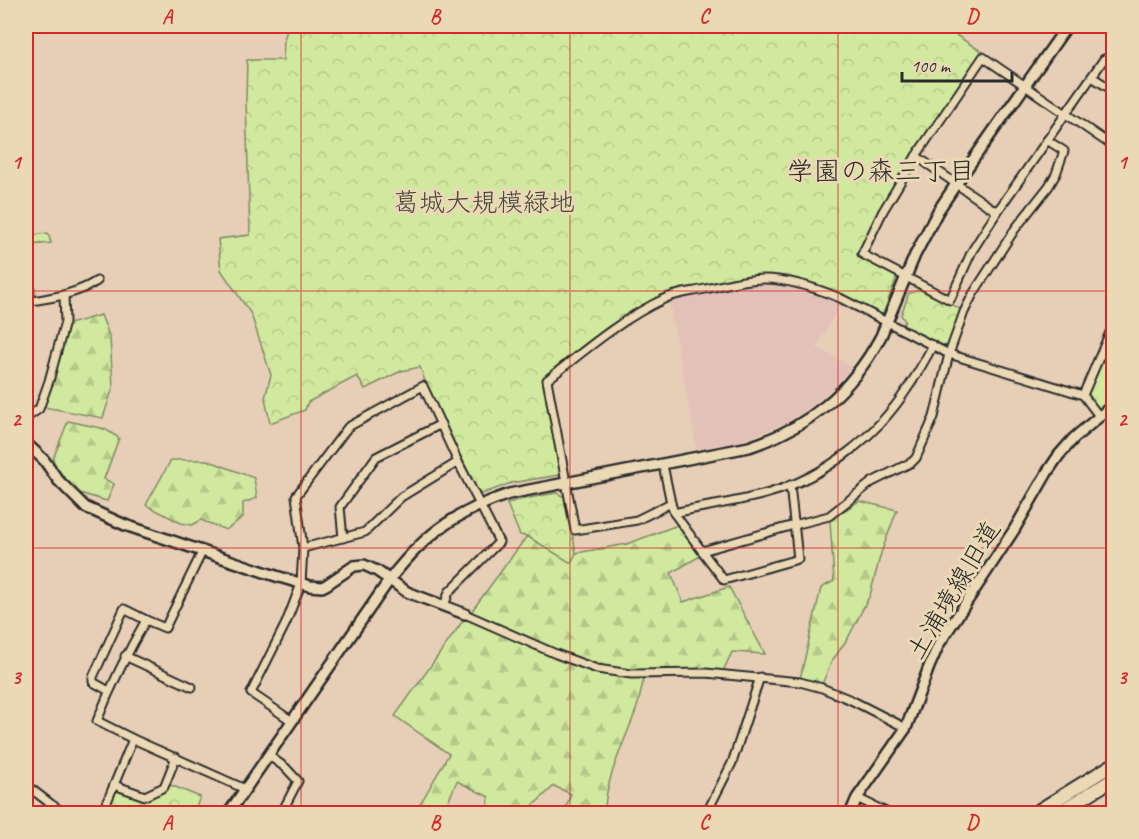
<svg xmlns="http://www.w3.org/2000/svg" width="1139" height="839" viewBox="0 0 1139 839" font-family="Caveat,'Klee One',sans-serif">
  <defs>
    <pattern id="forest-firs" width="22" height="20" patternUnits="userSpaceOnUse" patternTransform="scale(1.5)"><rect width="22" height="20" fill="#d1e99e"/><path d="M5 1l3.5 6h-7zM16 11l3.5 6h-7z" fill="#b4c888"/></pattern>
    <pattern id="park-crowns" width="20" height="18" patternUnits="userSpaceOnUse" patternTransform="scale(1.5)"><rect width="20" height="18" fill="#d1e99e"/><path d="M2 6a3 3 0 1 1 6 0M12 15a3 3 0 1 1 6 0" fill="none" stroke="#b4c888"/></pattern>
  </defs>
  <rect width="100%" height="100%" fill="#e7ceb7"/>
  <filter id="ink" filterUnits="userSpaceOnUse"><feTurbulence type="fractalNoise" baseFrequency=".0167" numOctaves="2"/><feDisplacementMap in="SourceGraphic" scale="12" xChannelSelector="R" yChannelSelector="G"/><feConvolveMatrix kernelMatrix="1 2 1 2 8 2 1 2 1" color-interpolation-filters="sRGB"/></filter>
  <g filter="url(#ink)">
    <!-- built -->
    <path fill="#e2c1b8" d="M764,283L783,285L822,293L842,300L817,347L852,368L829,392L805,411L785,423L745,440L697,449L669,300L712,290Z"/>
    <!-- green -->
    <path fill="#d1e99e" stroke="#7e8a64" stroke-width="1.5" d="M1113,330V385L1107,399L1112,401L1100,411C1095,409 1088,399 1087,394Z"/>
    <!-- forest -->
    <g fill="url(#forest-firs)" stroke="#7e8a64" stroke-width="1.5">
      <path d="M48,233L51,243L30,245L36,297L26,299V236Z"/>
      <path d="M101,315L110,338L113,387L103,418L44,407L69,324Z"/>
      <path d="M68,421L105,429L119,438L104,479L114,484L107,501L73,491L63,481L53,459Z"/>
      <path d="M171,460H207L254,478L257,498L243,503V517L226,530L201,520L192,525L181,523L146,505Z"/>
      <path d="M859,501L897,510L881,553L870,595L848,638L832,661L822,684L800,679L821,588L834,581L830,520Z"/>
      <path d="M678,525L700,556L671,573L683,602L729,587L765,654L732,652L723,671L694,669L644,672L599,667L564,653L471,612L527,536L571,562L576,553L627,544Z"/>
      <path d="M465,618L595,673L644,678C641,689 640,700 636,710C625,741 604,781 605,813H564L571,794L554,786L525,813H487L489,797L457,781L443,813H415L449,754L395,716Z"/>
    </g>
    <!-- park -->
    <g fill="url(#park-crowns)" stroke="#7e8a64" stroke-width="1.5">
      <path d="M288,26H942L984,53L903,169L880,208L858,255L876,266L895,275L896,279L883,314H879L826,288L767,276L724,281L668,294L660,297L594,339L543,379L560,469L559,475L511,483L482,494L478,492L425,381L420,367L401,371L365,389L357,376L308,402L305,410L270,423L265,398L271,375L251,314L221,270L218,239L250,235L246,100L247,60H283L284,40Z"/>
      <path d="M919,287L962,310L950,345C938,348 915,333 902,327L905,321L901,315L909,293C914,293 917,292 919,287Z"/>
      <path d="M556,493L565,497L576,553L571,563L527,536L520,535L507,504L514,501Z"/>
      <path d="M168,784L200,797L195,810L176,814H105L115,790L118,789L145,800L165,791Z"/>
    </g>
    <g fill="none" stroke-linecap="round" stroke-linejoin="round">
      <!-- street casing -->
      <g stroke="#2b2b2b" stroke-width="11">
        <g id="street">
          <path d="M1114,56L1104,59L997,212L972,251L950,300L862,254L883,211L916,156L983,57C1027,87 1070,117 1114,147"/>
          <path d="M1092,77L1114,91"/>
          <path d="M916,156L997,212"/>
          <path d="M26,302C50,298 75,295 97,281"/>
          <path d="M1083,395L1114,323"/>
          <path d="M26,418L39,409L49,381L65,322L64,295"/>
          <path d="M663,465L671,503L674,513L702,551L794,525L829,516L872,482L912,462L916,458L934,417L949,354L964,312L973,294L1015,229L1049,186L1056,174L1064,151L1047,140"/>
          <path d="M671,503L637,520L575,530L547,380C584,351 621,319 664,299C676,293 692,292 705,289C724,285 744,279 764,279C789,279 816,288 840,298L949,354L1083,395L1099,416"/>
          <path d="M674,513C705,506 738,502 769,493C824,477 876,437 907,389C917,375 925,360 933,345"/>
          <path d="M343,538L340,507L376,457L441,424"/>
          <path d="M303,548L365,532L401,497L458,462L499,542L449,592L444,606"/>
          <path d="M702,551L724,580L798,559L790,485"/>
          <path d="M465,614L556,654L597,669L631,674L706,673L800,682L822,688L851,700L906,728"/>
          <path d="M146,620L165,628L203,550"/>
          <path d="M125,656L192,687"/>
          <path d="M109,691L93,682V677L124,609L146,620C127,653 111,686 97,721L133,739L245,789"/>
          <path d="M292,721L251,693L286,623L301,584L303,548L296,496L348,427L423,386L458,462"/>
          <path d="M133,739L114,785L145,796L164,787L176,757"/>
          <path d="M268,755L286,768L298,781L281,814"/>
          <path d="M26,785L51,804L66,814"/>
          <path d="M857,798L890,814"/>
          <path d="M102,814L114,785"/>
          <path d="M706,814L732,763L760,677"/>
        </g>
      </g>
      <!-- secondary casing -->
      <g stroke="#2b2b2b" stroke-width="14">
        <g id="secondary">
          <path d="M26,443L44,460L58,480L85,507L125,525L276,576L310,586L322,587L326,585L354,566L364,565L377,571L407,592L465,614"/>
          <path d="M228,814L390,579C425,534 454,513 509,494L749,447C809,427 851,392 881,336L915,255L938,211L956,184L1067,26"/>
          <path d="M850,814L857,798L906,728L929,667L939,644L1014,530L1048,471L1059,455L1074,438L1114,404"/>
        </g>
      </g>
      <!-- highway casing -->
      <g stroke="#2b2b2b" stroke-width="16">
        <g id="highway">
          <path d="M1033,814L1114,764"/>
          <path d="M1056,814L1114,779"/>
        </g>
      </g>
      <!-- street -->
      <use href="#street" stroke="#ebd9b6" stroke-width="7"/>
      <!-- secondary -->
      <use href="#secondary" stroke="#ebd9b6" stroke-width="9"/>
      <!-- highway -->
      <use href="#highway" stroke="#ebd9b6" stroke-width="12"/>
    </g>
  </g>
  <!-- grid -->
  <path fill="none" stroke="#d62828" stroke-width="1.5" stroke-opacity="0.55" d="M301,26V814M570,26V814M838,26V814M26,291H1114M26,548H1114"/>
  <g text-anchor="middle" stroke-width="6" stroke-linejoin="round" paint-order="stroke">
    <!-- park labels -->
    <g font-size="26" fill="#44483c" stroke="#ebd9b6">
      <text x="484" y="211">葛城大規模緑地</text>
    </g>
    <!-- street labels -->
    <g font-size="26" fill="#2b2b2b" stroke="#ebd9b6">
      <text transform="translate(953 590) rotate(-59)" y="9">土浦境線旧道</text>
    </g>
    <!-- neighbourhood labels -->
    <g font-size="27" fill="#2b2b2b" stroke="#ebd9b6">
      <text x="881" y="180">学園の森三丁目</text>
    </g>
  </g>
  <!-- margin -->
  <rect width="1139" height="839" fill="none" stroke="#ebd9b6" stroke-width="66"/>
  <!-- scale -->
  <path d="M902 72v9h110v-9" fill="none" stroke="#2b2b2b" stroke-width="3"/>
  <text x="911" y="72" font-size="18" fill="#2b2b2b" stroke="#ebd9b6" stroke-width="4.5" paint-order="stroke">100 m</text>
  <rect x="33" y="33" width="1073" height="773" fill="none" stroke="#d62828" stroke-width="2"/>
  <g font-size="20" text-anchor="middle" font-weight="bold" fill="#d62828">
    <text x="167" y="23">A</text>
    <text x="435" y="23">B</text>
    <text x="704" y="23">C</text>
    <text x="972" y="23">D</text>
    <text x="16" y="169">1</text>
    <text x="1122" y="169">1</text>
    <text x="16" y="426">2</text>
    <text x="1122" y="426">2</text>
    <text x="16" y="684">3</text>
    <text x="1122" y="684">3</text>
    <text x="167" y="829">A</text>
    <text x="435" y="829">B</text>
    <text x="704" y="829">C</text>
    <text x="972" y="829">D</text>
  </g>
</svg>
